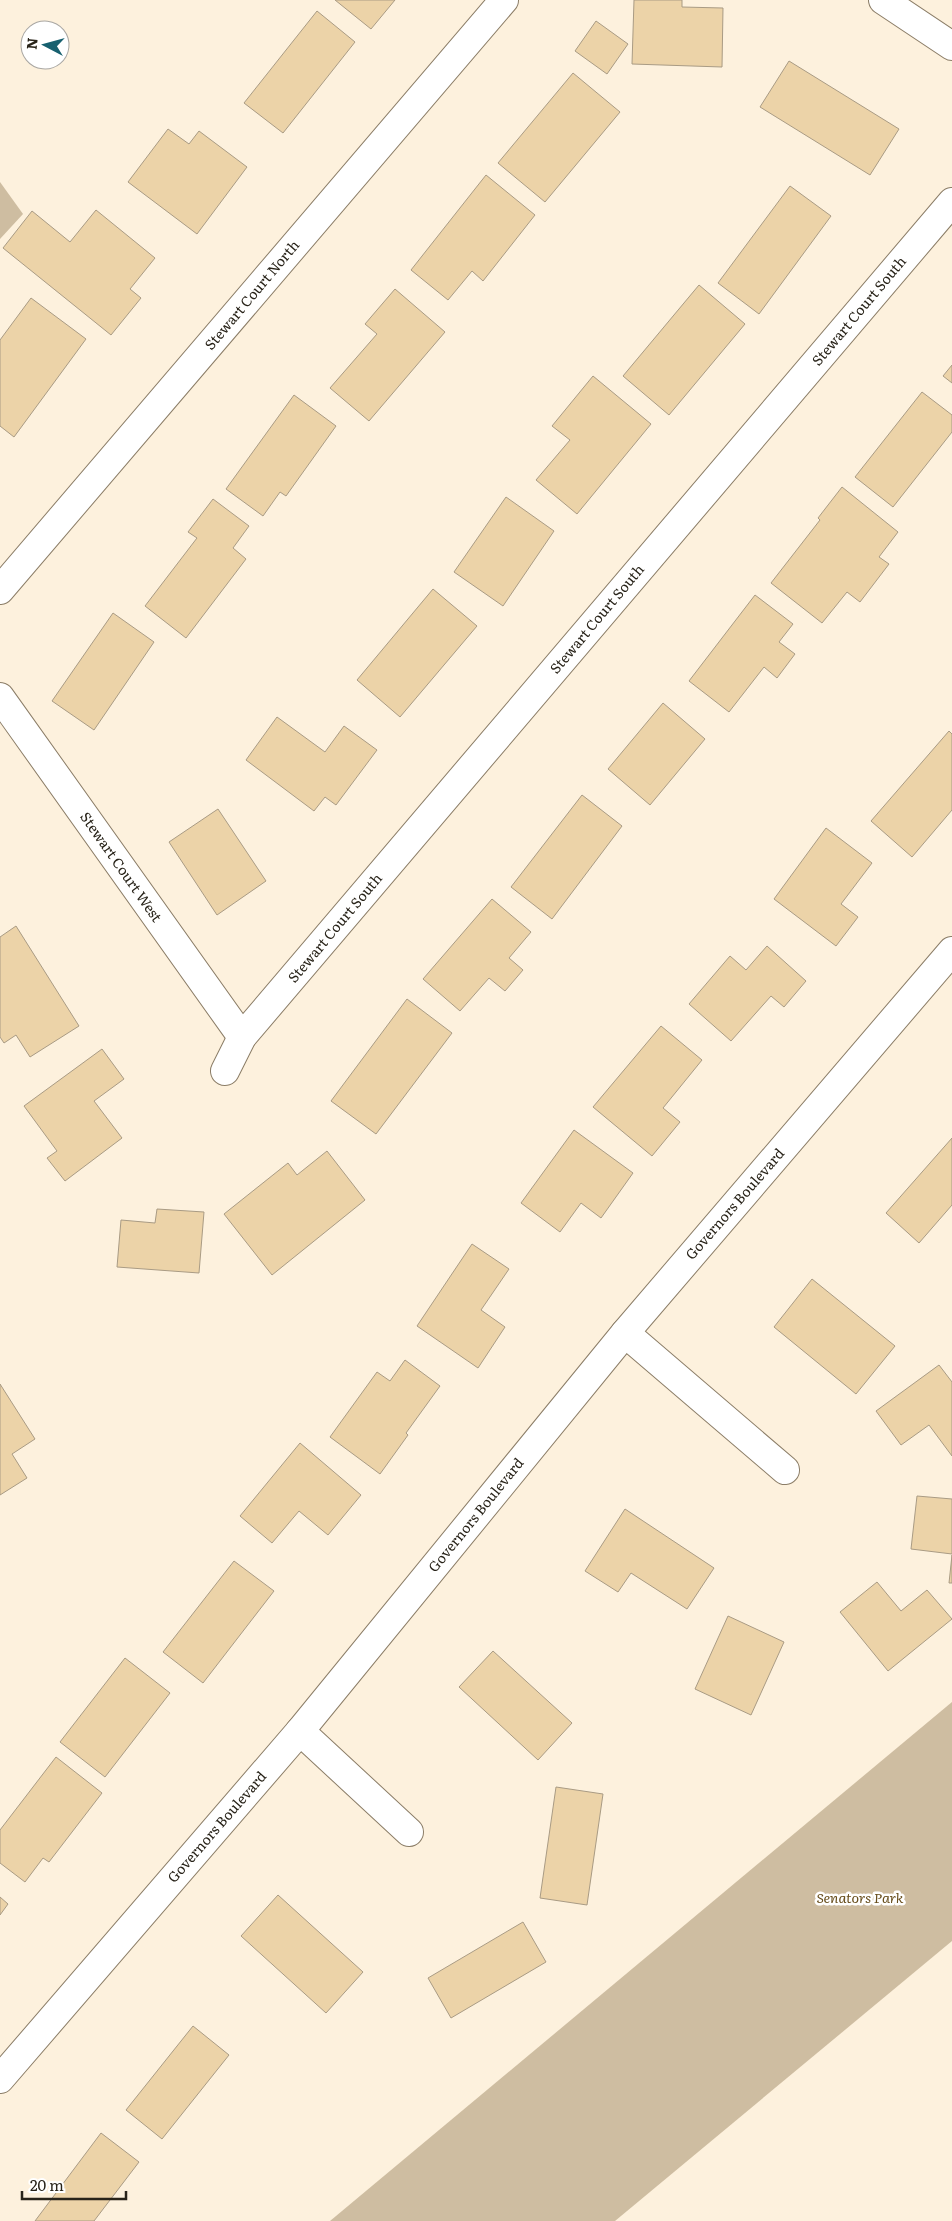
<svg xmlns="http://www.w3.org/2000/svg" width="952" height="2221" viewBox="0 0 952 2221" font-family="Literata,serif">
  <rect width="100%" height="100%" fill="#fdf1dd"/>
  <!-- green -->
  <g fill="#cebda1">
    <path d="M0,182L23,214L0,239Z"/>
    <path d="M952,1702V1941L615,2221H330Z"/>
  </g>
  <!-- building -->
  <g fill="#ecd3a8" stroke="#a99b84">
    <path d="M335,0H395L371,29Z"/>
    <path d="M634,0H682V7L723,8L722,67L632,64Z"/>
    <path d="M317,11L355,42L283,133L244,103Z"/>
    <path d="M596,21L628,44L607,74L575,51Z"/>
    <path d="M789,61L899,129L870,175L760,107Z"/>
    <path d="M573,73L620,112L545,202L498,163Z"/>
    <path d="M168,129L189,144L199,131L247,167L197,234L128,182Z"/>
    <path d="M486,175L535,215L483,281L472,271L448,300L411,270Z"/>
    <path d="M790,186L831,216L759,314L718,283Z"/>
    <path d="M96,210L155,258L130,289L141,298L111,335L3,248L32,211L70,242Z"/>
    <path d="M699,285L745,324L669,415L623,376Z"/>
    <path d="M395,289L445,332L369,421L330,388L377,334L365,324Z"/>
    <path d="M31,298L86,339L14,437L0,426V340Z"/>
    <path d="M952,365V383L943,376Z"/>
    <path d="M593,376L651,424L577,514L536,480L570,440L552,426Z"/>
    <path d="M922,392L952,415V432L893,507L855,477Z"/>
    <path d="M294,395L336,426L286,496L280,492L263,516L226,489Z"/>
    <path d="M842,487L898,532L879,557L889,564L860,602L847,592L822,623L771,583L820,520L818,518Z"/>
    <path d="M506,497L554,531L503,606L454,572Z"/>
    <path d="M213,499L249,526L233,548L246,559L186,638L145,606L197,538L188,532Z"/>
    <path d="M433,589L477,626L400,717L357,680Z"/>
    <path d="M755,595L793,624L779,642L795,654L777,678L764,667L729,712L689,681Z"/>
    <path d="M113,613L154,642L94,730L52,701Z"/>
    <path d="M663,703L705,739L650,805L608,769Z"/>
    <path d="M277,717L325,752L344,726L377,750L336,805L325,797L314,811L246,760Z"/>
    <path d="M949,731L952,734V810L912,857L871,821Z"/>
    <path d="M582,795L622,826L552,919L511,887Z"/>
    <path d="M218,809L266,881L217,915L169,842Z"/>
    <path d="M826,828L872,863L841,904L858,917L836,946L774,899Z"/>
    <path d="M492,899L531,932L509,958L523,970L505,991L489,978L460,1011L423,979Z"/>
    <path d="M16,926L79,1026L30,1057L16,1035L4,1043L0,1037V937Z"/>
    <path d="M767,946L806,981L784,1007L771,996L731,1041L689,1004L730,956L746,970Z"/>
    <path d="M407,999L452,1033L376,1134L331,1101Z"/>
    <path d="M661,1026L702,1060L663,1108L680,1122L652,1156L593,1107Z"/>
    <path d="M102,1049L124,1079L94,1101L122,1138L65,1181L47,1158L57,1151L24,1106Z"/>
    <path d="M574,1130L633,1173L601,1218L581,1203L560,1232L521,1203Z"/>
    <path d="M952,1138V1205L919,1243L886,1213Z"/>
    <path d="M327,1151L365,1200L272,1275L224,1214L288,1163L297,1175Z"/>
    <path d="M157,1209L204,1212L199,1273L117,1267L121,1220L155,1223Z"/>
    <path d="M472,1244L509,1269L481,1310L505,1327L478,1368L417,1326Z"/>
    <path d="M812,1279L895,1346L856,1394L774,1327Z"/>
    <path d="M405,1360L440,1386L406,1433L408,1435L380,1474L330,1437L377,1372L390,1381Z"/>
    <path d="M939,1365L952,1382V1456L929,1425L901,1445L876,1411Z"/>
    <path d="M0,1384L35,1439L12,1454L27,1478L0,1495Z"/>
    <path d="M300,1443L361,1495L328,1535L299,1511L272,1543L240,1516Z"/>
    <path d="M917,1496L952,1499V1554L911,1549Z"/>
    <path d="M625,1509L714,1568L687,1609L631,1573L618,1592L585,1571Z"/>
    <path d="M952,1555V1583H949Z"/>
    <path d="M234,1561L274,1591L203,1683L163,1652Z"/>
    <path d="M877,1582L901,1611L927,1590L952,1619L888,1671L840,1612Z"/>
    <path d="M728,1616L784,1642L751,1715L695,1689Z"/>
    <path d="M493,1651L572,1723L538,1760L459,1687Z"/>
    <path d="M125,1658L170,1693L105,1777L60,1742Z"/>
    <path d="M56,1757L102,1793L49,1862L43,1858L25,1882L0,1863V1830Z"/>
    <path d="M556,1787L603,1794L587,1905L540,1898Z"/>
    <path d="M278,1895L363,1972L326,2013L241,1936Z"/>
    <path d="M0,1897L8,1904L0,1915Z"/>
    <path d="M523,1922L546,1962L451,2018L428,1978Z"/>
    <path d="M193,2026L229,2055L162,2139L126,2110Z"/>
    <path d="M101,2133L139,2162L94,2221H35Z"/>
  </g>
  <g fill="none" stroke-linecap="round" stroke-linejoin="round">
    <!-- street casing -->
    <g stroke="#8b7d67" stroke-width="30">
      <g id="street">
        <path d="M883,0L952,46"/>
        <path d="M0,590L504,0"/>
        <path d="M0,697L242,1037"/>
        <path d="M225,1071L242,1037L952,202"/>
        <path d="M625,1333L785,1470"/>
        <path d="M300,1731L409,1832"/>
      </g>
    </g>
    <!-- secondary casing -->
    <g stroke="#8b7d67" stroke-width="30">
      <path id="secondary" d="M0,2079L300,1731L625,1333L952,951"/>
    </g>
    <!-- street -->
    <use href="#street" stroke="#fff" stroke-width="28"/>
    <!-- secondary -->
    <use href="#secondary" stroke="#fff" stroke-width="28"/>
  </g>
  <g text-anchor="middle" stroke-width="5" stroke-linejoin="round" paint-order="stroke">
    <!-- street labels -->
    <g font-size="14" fill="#282319" stroke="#fff">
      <text transform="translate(252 295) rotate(-50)" y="5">Stewart Court North</text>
      <text transform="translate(859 311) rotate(-50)" y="5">Stewart Court South</text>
      <text transform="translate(597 619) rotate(-50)" y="5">Stewart Court South</text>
      <text transform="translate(121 867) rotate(55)" y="5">Stewart Court West</text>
      <text transform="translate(335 928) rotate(-50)" y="5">Stewart Court South</text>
      <text transform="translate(735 1204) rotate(-49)" y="5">Governors Boulevard</text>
      <text transform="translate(476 1515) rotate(-51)" y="5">Governors Boulevard</text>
      <text transform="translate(217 1827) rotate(-49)" y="5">Governors Boulevard</text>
    </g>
    <!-- park labels -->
    <g font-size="14" font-style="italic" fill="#674d1b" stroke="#fff">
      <text x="860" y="1903">Senators Park</text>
    </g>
  </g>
  <!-- north arrow -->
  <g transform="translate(45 45) rotate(276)"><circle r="24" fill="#ffffff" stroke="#a9a7a3"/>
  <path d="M0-4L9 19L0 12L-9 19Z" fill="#17606f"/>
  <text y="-8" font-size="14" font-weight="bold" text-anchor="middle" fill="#282319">N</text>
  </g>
  <!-- scale -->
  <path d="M22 2191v8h104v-8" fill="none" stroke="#282319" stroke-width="2.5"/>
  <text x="30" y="2191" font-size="15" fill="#282319" stroke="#ffffff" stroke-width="4" paint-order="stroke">20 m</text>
</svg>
